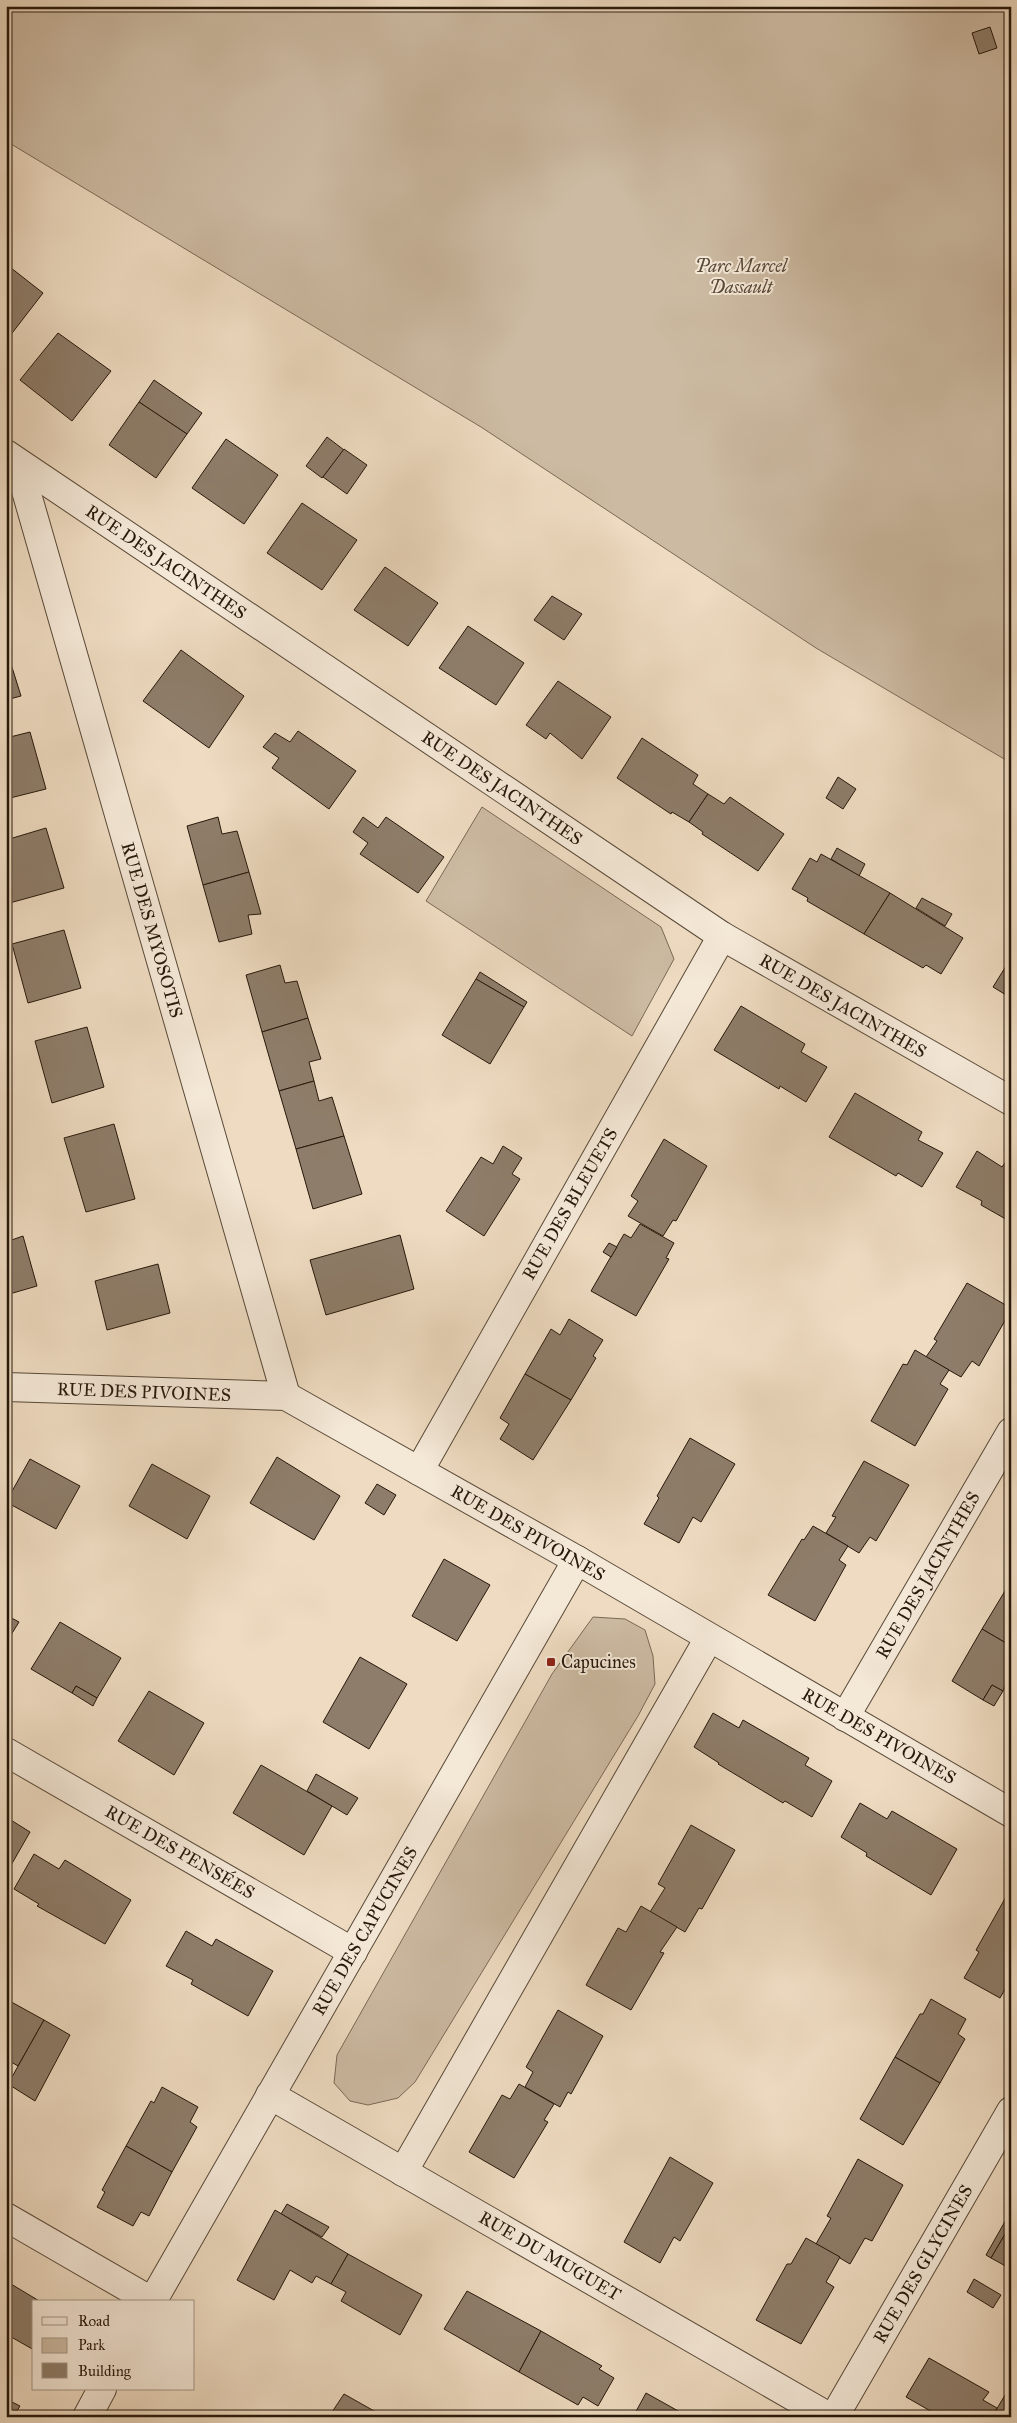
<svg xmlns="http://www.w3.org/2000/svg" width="1017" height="2423" viewBox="0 0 1017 2423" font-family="'IM FELL Great Primer',serif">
  <rect width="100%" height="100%" fill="#eedbc1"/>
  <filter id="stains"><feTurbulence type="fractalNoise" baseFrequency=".004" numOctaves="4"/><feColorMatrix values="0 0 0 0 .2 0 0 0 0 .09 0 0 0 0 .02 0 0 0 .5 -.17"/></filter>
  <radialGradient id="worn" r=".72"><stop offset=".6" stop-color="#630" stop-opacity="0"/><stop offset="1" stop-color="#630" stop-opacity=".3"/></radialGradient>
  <!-- green -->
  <g fill="#ccbaa2" stroke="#7a6956">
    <path d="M6,6H1011V763L816,648L481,427L6,141Z"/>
    <path d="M482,807L661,927L674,959L632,1036L426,901Z"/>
    <path d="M593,1617L625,1619L645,1630L653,1656L655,1684L638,1716L415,2082L398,2098L368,2105L350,2101L334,2083L337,2055L552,1674Z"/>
  </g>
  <!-- building -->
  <g fill="#8e7d6a" stroke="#27180b">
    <path d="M990,27L997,48L979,54L972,33Z"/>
    <path d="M6,264L43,293L6,341Z"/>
    <path d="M58,333L111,371L72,421L20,380Z"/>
    <path d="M154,380L202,413L187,434L139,402Z"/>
    <path d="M139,402L187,434L156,478L109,445Z"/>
    <path d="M327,437L344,450L322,478L306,466Z"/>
    <path d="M226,439L278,475L244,524L192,488Z"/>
    <path d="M344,449L367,465L347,494L323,477Z"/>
    <path d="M302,503L357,540L322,590L267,553Z"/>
    <path d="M385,567L438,603L408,646L354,610Z"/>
    <path d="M552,596L582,614L564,640L534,620Z"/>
    <path d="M468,626L524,663L496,705L439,668Z"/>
    <path d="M6,648L21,696L6,700Z"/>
    <path d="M181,650L244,696L209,748L143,701Z"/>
    <path d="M558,681L611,717L582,759L550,733L546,739L526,725Z"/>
    <path d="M298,731L356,771L329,809L272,768L279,758L263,747L275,733L290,742Z"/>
    <path d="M30,732L46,789L6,799V738Z"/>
    <path d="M642,738L698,775L693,784L708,794L689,822L672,812L671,814L617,778Z"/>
    <path d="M838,777L856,789L843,809L826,798Z"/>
    <path d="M708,794L724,804L730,797L784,834L758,871L702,834L703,832L689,822Z"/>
    <path d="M218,817L222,834L237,831L249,872L203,885L187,826Z"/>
    <path d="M363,817L378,828L386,817L444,857L418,893L360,854L368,843L353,832Z"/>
    <path d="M46,828L64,888L6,904V840Z"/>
    <path d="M837,848L865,864L859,876L831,859Z"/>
    <path d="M821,854L890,893L864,934L807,901L808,898L792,889L810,858L817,862Z"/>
    <path d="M249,872L261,914L248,915L252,934L219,942L203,885Z"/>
    <path d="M890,893L963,938L941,974L926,965L923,968L864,934Z"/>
    <path d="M922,898L952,914L945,926L916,908Z"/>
    <path d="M64,930L81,988L28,1003L12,944Z"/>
    <path d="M1011,958V998L993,987Z"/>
    <path d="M280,965L285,983L297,981L308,1018L262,1032L246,975Z"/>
    <path d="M480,972L527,1002L524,1007L476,979Z"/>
    <path d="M476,979L524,1007L490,1064L442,1035Z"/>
    <path d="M741,1006L805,1044L801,1052L827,1067L806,1102L780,1086L779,1089L714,1050Z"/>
    <path d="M308,1018L321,1059L309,1062L314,1081L279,1091L262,1032Z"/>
    <path d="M87,1027L104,1087L52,1103L35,1041Z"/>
    <path d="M314,1081L319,1101L332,1097L344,1136L296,1149L279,1091Z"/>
    <path d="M855,1093L922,1132L918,1140L943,1153L922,1187L898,1173L896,1176L829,1137Z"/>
    <path d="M114,1124L135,1199L86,1212L64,1138Z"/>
    <path d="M344,1136L362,1194L313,1209L296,1149Z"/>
    <path d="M664,1139L707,1166L676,1221L673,1220L663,1236L628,1216L638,1201L631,1196Z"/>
    <path d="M503,1146L522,1158L512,1174L520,1179L484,1236L446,1211L481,1157L493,1164Z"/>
    <path d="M977,1151L1002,1167L1007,1160L1011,1162V1222L981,1205L982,1201L956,1187Z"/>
    <path d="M640,1224L674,1243L666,1258L669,1259L636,1316L591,1291L624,1234L631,1238Z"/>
    <path d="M400,1235L414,1289L326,1315L310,1260Z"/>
    <path d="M23,1236L37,1286L6,1295V1242Z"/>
    <path d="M609,1243L617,1247L611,1257L603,1252Z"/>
    <path d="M158,1264L170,1313L107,1330L95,1281Z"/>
    <path d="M967,1283L1011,1308V1310L979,1366L972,1361L961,1377L926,1357L937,1341L934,1339Z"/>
    <path d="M569,1319L603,1340L593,1356L596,1358L571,1400L525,1374L551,1329L560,1335Z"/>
    <path d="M915,1350L949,1370L940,1384L948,1389L915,1446L871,1421L903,1364L907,1365Z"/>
    <path d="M525,1374L571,1400L533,1460L500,1439L509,1424L500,1418Z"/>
    <path d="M690,1438L735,1464L701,1522L693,1517L679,1543L644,1524L659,1498L657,1496Z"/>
    <path d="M277,1457L340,1496L314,1540L250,1503Z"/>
    <path d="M30,1459L80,1486L56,1529L6,1502Z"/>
    <path d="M864,1461L909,1485L876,1541L870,1537L859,1553L826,1533L836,1517L832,1516Z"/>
    <path d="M152,1464L210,1496L187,1539L129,1506Z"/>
    <path d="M377,1484L396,1495L384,1515L365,1503Z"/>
    <path d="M813,1526L848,1546L839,1560L846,1565L815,1621L768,1595L802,1539L804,1540Z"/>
    <path d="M444,1559L490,1585L457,1641L412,1616Z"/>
    <path d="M1011,1581V1646L982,1629Z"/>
    <path d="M6,1615L19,1622L6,1643Z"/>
    <path d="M60,1622L121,1658L97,1698L76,1686L72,1693L31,1669Z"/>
    <path d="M982,1629L1011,1646V1688L1006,1685L1003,1691L992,1685L983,1700L952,1681Z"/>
    <path d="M360,1657L407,1684L369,1749L323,1722Z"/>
    <path d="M992,1685L1003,1691L994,1706L983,1700Z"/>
    <path d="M76,1686L97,1698L93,1706L72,1693Z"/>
    <path d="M149,1691L204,1723L174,1775L118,1741Z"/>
    <path d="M713,1713L739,1728L743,1720L809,1758L805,1765L832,1781L812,1817L785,1801L783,1803L718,1764L719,1763L694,1747Z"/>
    <path d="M261,1765L332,1806L304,1855L233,1813Z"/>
    <path d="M316,1774L358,1798L347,1815L307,1791Z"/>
    <path d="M860,1803L887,1819L892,1811L957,1849L931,1895L866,1856L867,1853L841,1837Z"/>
    <path d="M6,1817L30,1832L6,1874Z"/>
    <path d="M691,1825L735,1850L702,1909L699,1908L685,1932L650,1912L665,1888L658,1884Z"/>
    <path d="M34,1854L59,1869L65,1860L131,1900L105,1944L37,1906L39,1904L14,1889Z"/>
    <path d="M1011,1888V1979L1000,1998L964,1978L979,1952L976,1950Z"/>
    <path d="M641,1906L677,1927L660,1952L664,1953L631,2010L586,1985L618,1928L626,1932Z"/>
    <path d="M186,1931L212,1946L216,1939L273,1971L248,2016L191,1984L193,1980L166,1966Z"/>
    <path d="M6,1999L44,2020L18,2066L6,2059Z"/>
    <path d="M931,1999L966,2019L958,2034L965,2039L940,2083L895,2057L920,2014H923Z"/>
    <path d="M558,2010L603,2036L571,2094L568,2092L560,2107L525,2087L533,2072L526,2067Z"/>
    <path d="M44,2020L70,2035L35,2101L8,2084Z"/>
    <path d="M895,2057L940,2083L903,2145L860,2119Z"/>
    <path d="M519,2084L554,2104L544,2120L548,2122L514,2178L469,2152L502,2095L510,2099Z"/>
    <path d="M162,2087L198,2107L190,2122L197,2127L172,2172L126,2146L151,2101L154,2103Z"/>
    <path d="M126,2146L172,2172L149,2216L141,2212L133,2226L97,2207L105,2192L102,2190Z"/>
    <path d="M670,2157L713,2183L680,2241L674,2237L660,2263L624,2242Z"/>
    <path d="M858,2159L903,2185L872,2241L865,2238L850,2264L816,2244L831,2218L827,2216Z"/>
    <path d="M287,2204L329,2227L322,2237L281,2214Z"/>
    <path d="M275,2210L348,2254L331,2284L316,2276L312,2283L290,2270L274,2300L237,2280Z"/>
    <path d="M1007,2218L1011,2220V2224L991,2258L986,2255Z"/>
    <path d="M1011,2224V2269L991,2258Z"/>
    <path d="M806,2238L840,2257L826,2282L834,2287L801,2344L756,2320L787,2264H791Z"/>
    <path d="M348,2254L422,2295L400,2335L341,2301L346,2292L331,2284Z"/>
    <path d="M974,2279L1001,2295L993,2308L967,2292Z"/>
    <path d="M6,2281L41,2302H34V2350L6,2334Z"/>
    <path d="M467,2291L541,2331L519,2372L444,2329Z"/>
    <path d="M541,2331L602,2366L599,2369L614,2378L598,2406L583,2397L578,2405L519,2372Z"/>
    <path d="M929,2358L989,2392L983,2400L997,2408L992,2417H941L906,2397Z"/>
    <path d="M1008,2390L1011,2392V2417H992Z"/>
    <path d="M646,2393L689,2417H633Z"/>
    <path d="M344,2394L376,2412L373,2417H340L332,2412Z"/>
    <path d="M6,2399L20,2406L13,2417H6Z"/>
  </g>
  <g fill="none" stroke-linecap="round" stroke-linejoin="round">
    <!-- street casing -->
    <g stroke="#594938" stroke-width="30">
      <g id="street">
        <path d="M6,454L722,936L1011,1101"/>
        <path d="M18,463L286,1396"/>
        <path d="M6,1387L286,1396L577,1560L1011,1813"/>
        <path d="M419,1471L722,936"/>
        <path d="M845,1717L1011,1432"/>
        <path d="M6,1752L353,1952"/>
        <path d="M270,2095L829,2417"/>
        <path d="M403,2172L709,1638"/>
        <path d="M6,2217L153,2302"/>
        <path d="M152,2302L577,1560"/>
        <path d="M87,2417L102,2389"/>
        <path d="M834,2417L1011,2111"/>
      </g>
    </g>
    <!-- street -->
    <use href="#street" stroke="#f4e8d7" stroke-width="28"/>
  </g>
  <!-- markers -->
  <rect fill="#8f2418" stroke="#f4e8d7" stroke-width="2" x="546" y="1657" width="10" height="10" rx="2.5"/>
  <g text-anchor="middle" stroke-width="4" stroke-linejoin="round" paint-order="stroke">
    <!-- park labels -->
    <g font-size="18" font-style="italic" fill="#594938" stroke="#f4e8d7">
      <text x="741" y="272">Parc Marcel<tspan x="741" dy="21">Dassault</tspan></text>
    </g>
    <!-- street labels -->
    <g font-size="18" fill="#27180b" stroke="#f4e8d7">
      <text transform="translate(166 562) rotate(34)" y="6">RUE DES JACINTHES</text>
      <text transform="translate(502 788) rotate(34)" y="6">RUE DES JACINTHES</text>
      <text transform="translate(152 930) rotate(74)" y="6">RUE DES MYOSOTIS</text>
      <text transform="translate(843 1006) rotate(30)" y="6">RUE DES JACINTHES</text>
      <text transform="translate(570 1204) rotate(-60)" y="6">RUE DES BLEUETS</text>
      <text transform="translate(144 1392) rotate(2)" y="6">RUE DES PIVOINES</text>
      <text transform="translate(528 1533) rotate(30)" y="6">RUE DES PIVOINES</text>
      <text transform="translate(928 1575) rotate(-60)" y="6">RUE DES JACINTHES</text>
      <text transform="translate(879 1736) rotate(30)" y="6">RUE DES PIVOINES</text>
      <text transform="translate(180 1852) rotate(30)" y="6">RUE DES PENSÉES</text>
      <text transform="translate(365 1931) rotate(-60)" y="6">RUE DES CAPUCINES</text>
      <text transform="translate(550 2256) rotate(30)" y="6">RUE DU MUGUET</text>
      <text transform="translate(923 2264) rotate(-60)" y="6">RUE DES GLYCINES</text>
    </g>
    <!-- poi labels -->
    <g font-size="18" fill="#27180b" stroke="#f4e8d7" text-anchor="start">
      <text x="561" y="1668">Capucines</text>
    </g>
  </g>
  <!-- margin -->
  <rect width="1017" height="2423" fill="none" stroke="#eedbc1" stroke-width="25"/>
  <rect x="8" y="8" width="1002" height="2408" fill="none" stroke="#27180b" stroke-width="2.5"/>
  <rect x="12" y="12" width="992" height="2398" fill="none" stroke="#27180b"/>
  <!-- legend -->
  <rect x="32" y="2300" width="162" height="90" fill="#f4e8d7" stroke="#a29585"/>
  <rect x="42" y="2317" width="25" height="8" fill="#f4e8d7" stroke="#a29585"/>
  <text x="78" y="2326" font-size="15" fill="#27180b">Road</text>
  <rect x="42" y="2338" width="25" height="15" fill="#ccbaa2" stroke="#a29585"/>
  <text x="78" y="2350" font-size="15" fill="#27180b">Park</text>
  <rect x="42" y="2363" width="25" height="15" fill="#8e7d6a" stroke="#a29585"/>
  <text x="78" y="2376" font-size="15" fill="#27180b">Building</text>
  <rect width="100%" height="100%" filter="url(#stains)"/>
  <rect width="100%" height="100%" fill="url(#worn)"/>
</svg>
